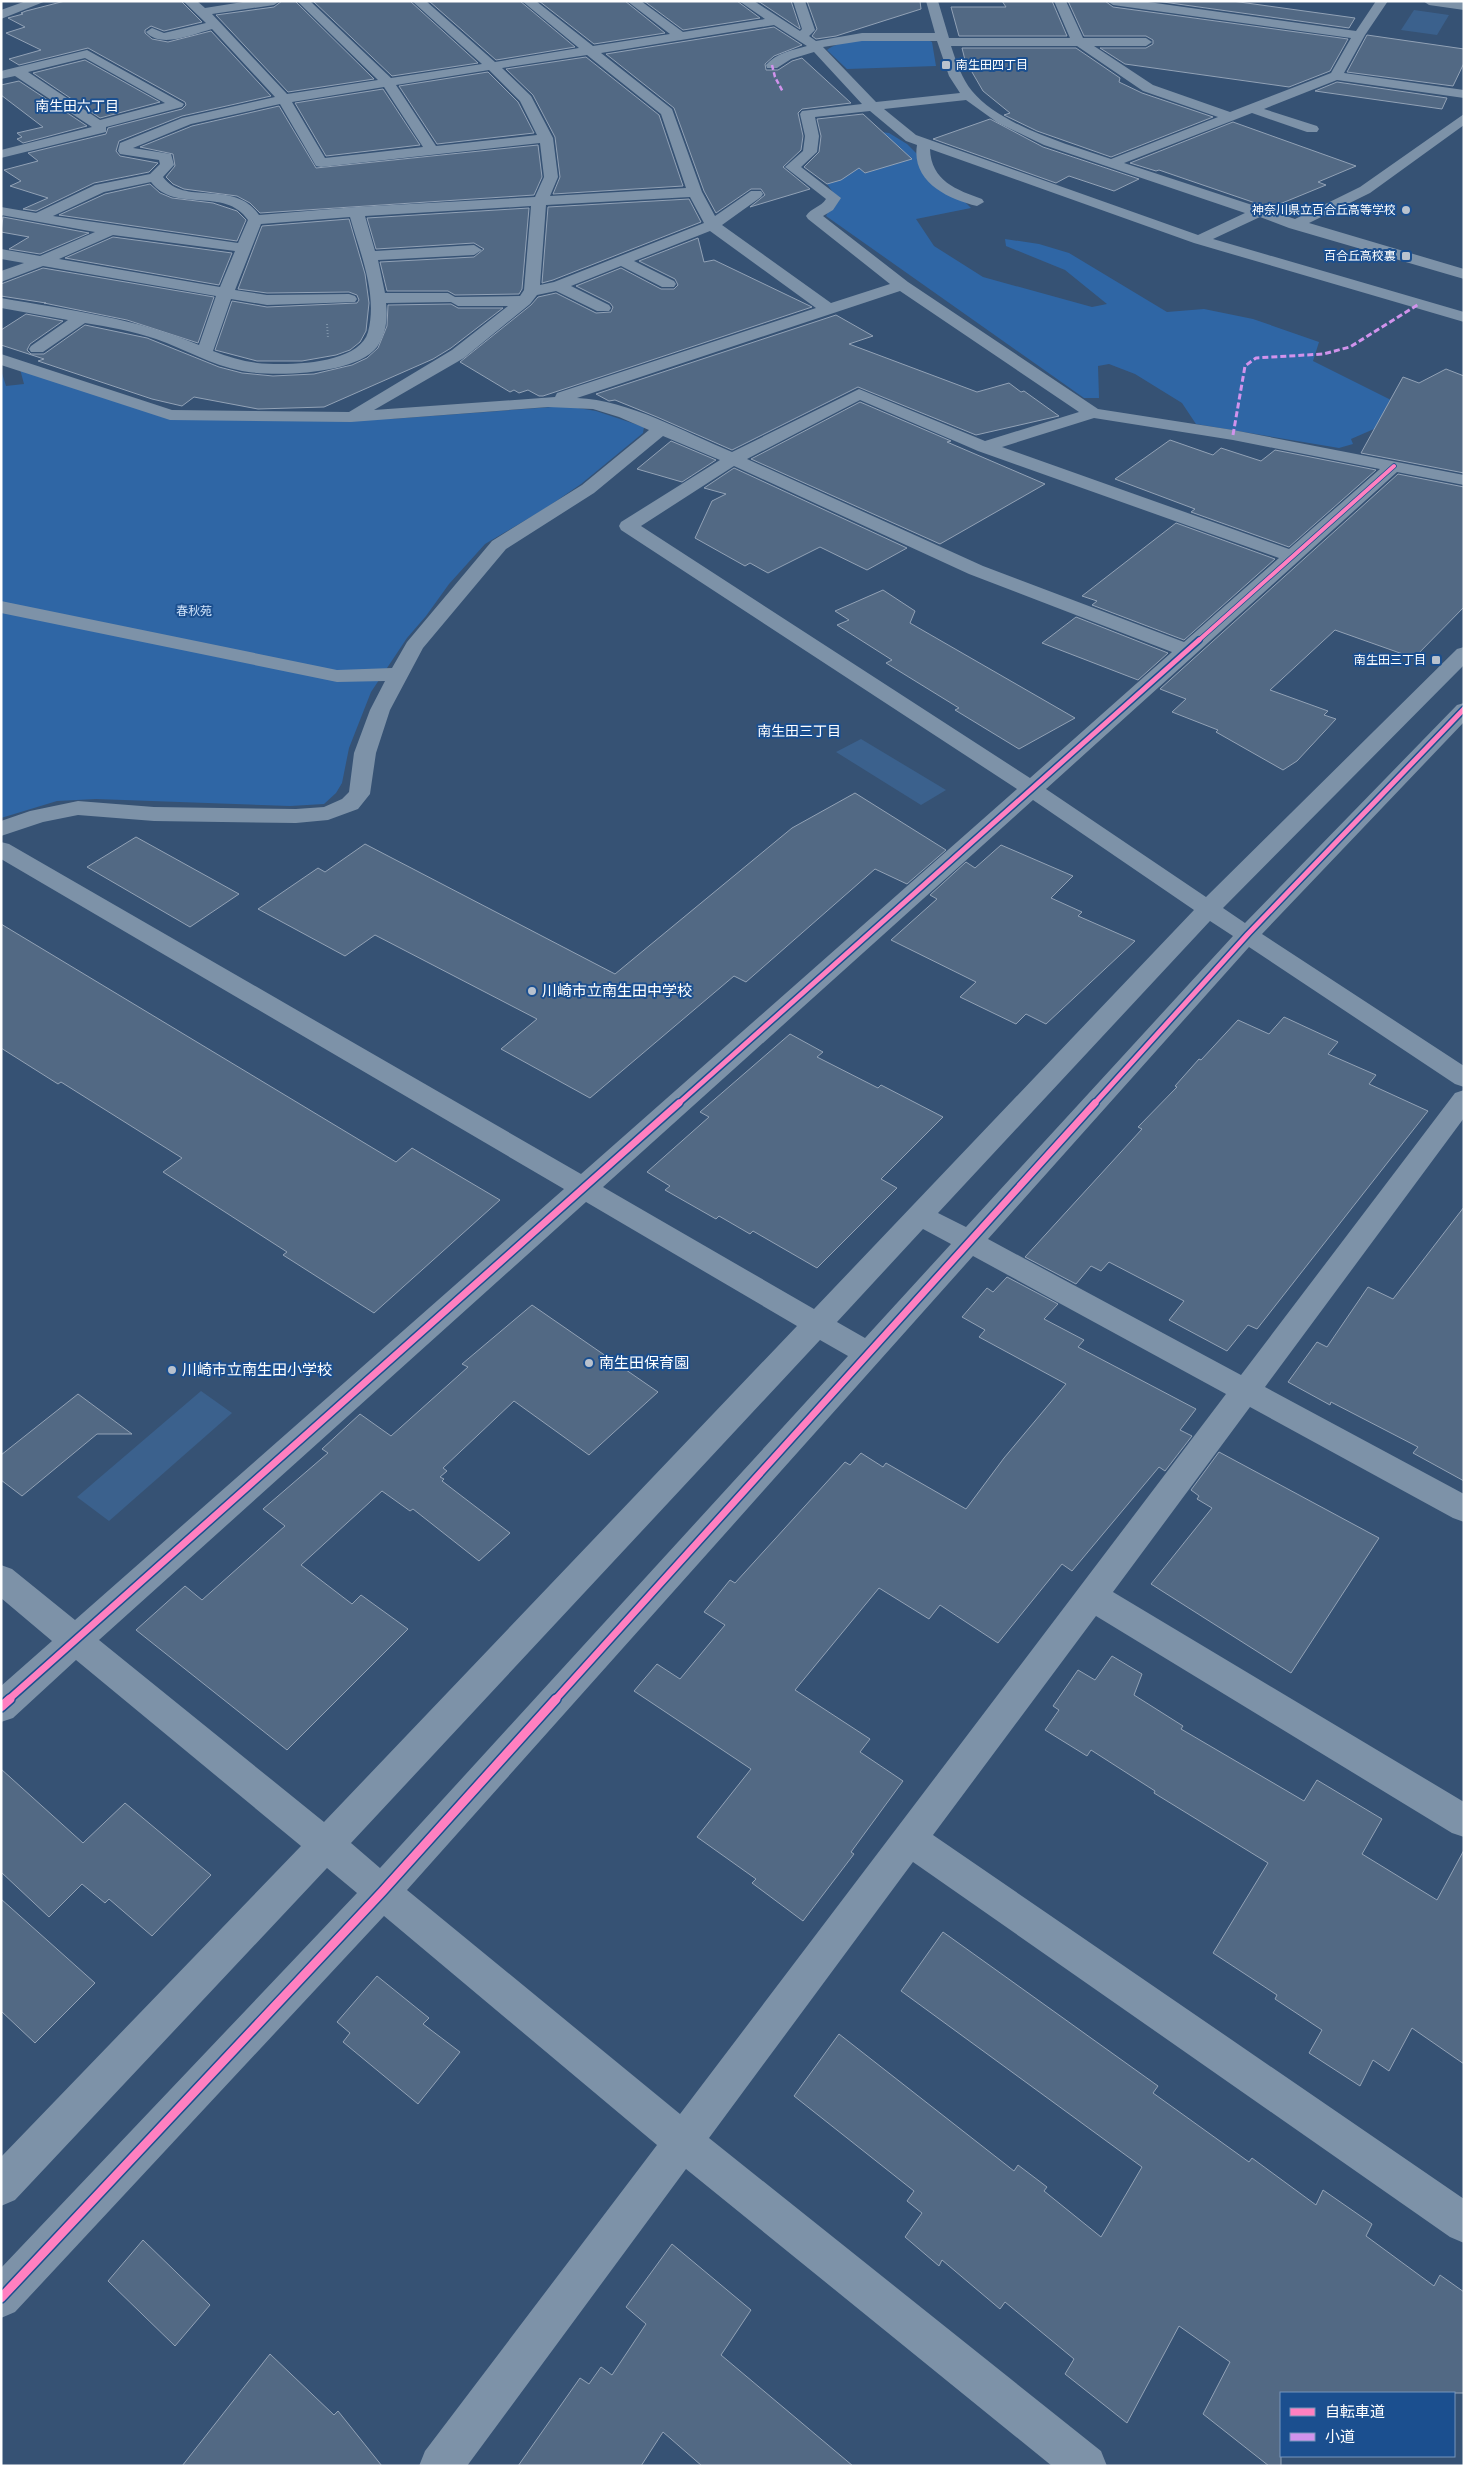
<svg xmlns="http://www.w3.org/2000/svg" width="1465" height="2467" viewBox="0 0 1465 2467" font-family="Barlow,'Noto Sans JP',sans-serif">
  <rect width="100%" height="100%" fill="#365274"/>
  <!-- green -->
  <g fill="#2f66a5">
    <path d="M926,39L932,42L936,66L847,69L827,50C847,34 900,40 926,39Z"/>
    <path d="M873,131L889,133L907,144L971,208L916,219L934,246L983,277L1092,307L1107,304L1065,270L1006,246L1005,239L1039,244L1069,253L1167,312L1204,309L1253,319L1319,342L1313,361L1403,406L1397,419L1351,439L1353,444L1339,448L1196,424L1182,403L1135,374L1109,364L1098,366L1099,398H1084L826,216L836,197L819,172Z"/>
    <path d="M20,369L165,417L391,419L566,406L596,411L644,427L643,433L581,484L546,508L485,544L449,584L426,616L407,638L371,692L349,748L342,783L336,793L324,804L290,806L96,799L57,801L1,818V370L6,386L24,384Z"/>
  </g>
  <!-- water -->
  <g fill="#3b618d">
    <path d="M1414,10L1449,15L1437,35L1401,30Z"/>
    <path d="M861,739L946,790L921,805L836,752Z"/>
    <path d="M201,1391L232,1413L109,1521L77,1497Z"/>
  </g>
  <!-- building -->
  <g fill="#526984" stroke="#92a2b6">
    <path d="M65,1H181L202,22L164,31L151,26L145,30V33L152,39L168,42L211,31L271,96L182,116L119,141L116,151L120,156L158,163L149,172L94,183L36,211L23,209L48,198L10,186L21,181L4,170L38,161L28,153L106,134L108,128L182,109L186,105L185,102L88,48L19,65L9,59L41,50L6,33L25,27L8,18L23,14L21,13L26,11Z"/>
    <path d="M282,1H295L374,79L288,92L216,15L274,7Z"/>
    <path d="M313,1H410L478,63L392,76Z"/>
    <path d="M429,1H520L575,47L496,60Z"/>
    <path d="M539,1H625L665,33L594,44Z"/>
    <path d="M644,1H737L760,18L683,30Z"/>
    <path d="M758,1H791L800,28V29Z"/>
    <path d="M807,1H920L921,9L836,36L816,39L812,36L817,29Z"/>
    <path d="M1002,1H1052L1067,36H959L951,7H1006Z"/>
    <path d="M1068,1H1105L1113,7L1348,39L1330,71L1289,87L1125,64L1100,48H1146L1153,44V40L1146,36H1084Z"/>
    <path d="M1156,1H1232L1355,18L1349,28Z"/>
    <path d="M774,27L802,45L774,56L765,64L766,70H778L792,61L802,58L851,103L802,109L798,113L803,136L801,150L783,167L810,189L750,207L765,195L761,189H751L716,213L704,191L674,108L606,54Z"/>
    <path d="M1367,35L1464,49V63L1453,86L1347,72Z"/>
    <path d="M962,48H1076L1120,78L1119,82L1142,93L1213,117L1111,157L1037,131L1004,115L1010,113L983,91L965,60Z"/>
    <path d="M586,57L659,115L683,186L553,194L560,177L555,137L533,95L506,69Z"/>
    <path d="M85,60L160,102L100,118L33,73Z"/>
    <path d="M488,72L518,102L534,133L437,144L399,86Z"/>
    <path d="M19,81L87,126L23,143L17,139L22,137L17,133L43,127L1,95V85Z"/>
    <path d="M1337,82L1447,98L1442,109L1315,91Z"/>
    <path d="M383,89L420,145L326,156L295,103Z"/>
    <path d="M279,106L316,168L538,145L542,177L534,195L260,213L250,203L237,196L184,189L173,184L166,177L175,166L173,154L140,147L192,126Z"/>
    <path d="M863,114L912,159L865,173L859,168L841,180L827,184L804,167L819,152L821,136L817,119Z"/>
    <path d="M990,119L1043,147L1139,179L1114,191L1069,176L1056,183L933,139Z"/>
    <path d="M1233,122L1356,166L1318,182L1326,185L1270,208L1159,170L1156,171L1130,163Z"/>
    <path d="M150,184L160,193L172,198L213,203L237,211L246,220L237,241L59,215L105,194Z"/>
    <path d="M689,199L701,222L553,280L542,283L548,207Z"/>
    <path d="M529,208L522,289L519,294L455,295L448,291H387L380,262L474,257L484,249L474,243L376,249L367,218Z"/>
    <path d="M3,217L89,233L40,254L9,249L29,237L1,232Z"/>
    <path d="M349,219L365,274L369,303L366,331L360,342L350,350L336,355L302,361H257L215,350L232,301L267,307L357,303L359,300L357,295L349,292L267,293L238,289L262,226Z"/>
    <path d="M113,237L232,253L219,285L65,258Z"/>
    <path d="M698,238L704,262L714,260L812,307L543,396H539L528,390L519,393L514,390L510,392L460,362L531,305L538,297L556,293L596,313L611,312L613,307L610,303L576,286L621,268L661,289H674L678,285L675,279L639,261Z"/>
    <path d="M43,268L214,297L198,343L127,320L44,303H46L1,296V284Z"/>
    <path d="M451,304L458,308H503L451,348L433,359L324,407L258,409L194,397L182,406L152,399L38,361L44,359L1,345V330L26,314L63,321L30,344L27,350L31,354H44L85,325L147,338L219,367L242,373L273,376L314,374L352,365L367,358L378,348L387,326L388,305Z"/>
    <path d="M836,315L873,336L849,344L977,392L1009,383L1021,392L1024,391L1059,416L976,435L858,387L732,450L657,417L615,400L609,401L596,394Z"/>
    <path d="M1446,369L1464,376V473L1361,453L1403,377L1419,383Z"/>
    <path d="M860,402L951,441L947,442L1045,484L940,544L751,459Z"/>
    <path d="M1170,440L1213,455L1221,448L1261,461L1275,450L1376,470L1289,547L1191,512L1195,509L1115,479Z"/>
    <path d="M671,441L716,460L682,482L637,469Z"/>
    <path d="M734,468L907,548L867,570L820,547L768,573L750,563L745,566L695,538L712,501L726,494L704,488Z"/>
    <path d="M1398,474L1464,487V607L1414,658L1335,630L1270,690L1328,711L1324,715L1336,719L1297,761L1283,770L1216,732L1218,730L1172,712L1186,699L1160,689Z"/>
    <path d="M1176,523L1275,559L1184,640L1092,605L1097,601L1082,596Z"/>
    <path d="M883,590L915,611L910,623L1075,718L1019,749L955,710L959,708L886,663L892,660L837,625L849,620L835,611Z"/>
    <path d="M1076,617L1168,653L1138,680L1042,643Z"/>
    <path d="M855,793L946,850L907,884L875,869L746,982L734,976L590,1098L501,1049L537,1019L375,935L345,956L258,909L318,868L325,872L365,844L615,974L792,828Z"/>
    <path d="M136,837L239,894L190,927L87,867Z"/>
    <path d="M1001,845L1073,876L1051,898L1082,912L1078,916L1135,941L1046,1024L1026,1014L1016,1024L960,997L976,982L891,940L937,899L930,895L966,862L975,868Z"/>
    <path d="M1,924L396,1162L412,1148L500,1200L374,1313L283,1255L287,1252L163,1172L182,1158L61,1082L58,1084L1,1048Z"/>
    <path d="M1284,1017L1338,1042L1328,1054L1376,1075L1369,1084L1428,1111L1257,1329L1248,1325L1227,1351L1169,1320L1184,1301L1109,1262L1101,1271L1091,1266L1076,1284L1025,1257L1142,1129L1138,1127L1177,1087L1175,1086L1199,1059L1201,1060L1238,1020L1269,1034Z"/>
    <path d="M790,1034L823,1052L817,1057L878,1088L881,1085L943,1117L881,1179L897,1188L817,1268L753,1231L750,1234L719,1216L716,1219L665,1190L670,1186L647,1172L709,1117L700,1112Z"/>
    <path d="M1464,1207V1481L1413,1453L1418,1447L1331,1402L1330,1405L1288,1382L1317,1342L1327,1347L1368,1287L1393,1299Z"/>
    <path d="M1007,1277L1058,1304L1044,1319L1084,1340L1078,1347L1196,1409L1180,1430L1192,1436L1165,1471L1159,1467L1072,1571L1062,1564L998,1643L940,1605L929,1619L879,1588L795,1690L870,1739L860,1752L903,1781L851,1852L854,1854L803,1921L752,1883L756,1879L697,1837L751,1769L634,1691L657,1664L680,1679L725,1625L704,1612L730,1580L735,1583L845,1462L850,1465L861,1453L883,1467L886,1463L966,1509L1004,1458L1066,1384L979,1337L985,1330L962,1317L987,1288L993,1292Z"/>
    <path d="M532,1305L658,1392L589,1455L514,1401L443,1468L447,1471L440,1477L444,1479L442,1481L510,1533L479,1561L413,1509L410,1511L382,1491L301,1565L352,1604L361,1595L408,1629L287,1750L136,1630L185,1586L202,1600L285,1526L263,1509L328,1453L322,1449L360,1414L391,1436L468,1367L462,1364Z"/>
    <path d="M78,1394L132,1434H97L22,1496L1,1480V1455Z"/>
    <path d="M1219,1452L1379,1538L1291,1673L1151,1584L1212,1508L1197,1499L1199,1496L1191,1490Z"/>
    <path d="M1112,1656L1142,1674L1134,1695L1183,1726L1181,1729L1304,1801L1317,1780L1382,1819L1362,1854L1437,1900L1464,1850V2064L1412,2028L1389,2071L1373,2060L1360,2086L1309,2053L1322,2030L1275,1999L1277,1995L1213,1953L1268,1863L1154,1793L1155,1791L1091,1750L1087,1756L1045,1730L1059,1710L1053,1706L1078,1670L1095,1680Z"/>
    <path d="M1,1769L83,1843L125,1803L211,1875L152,1936L109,1899L105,1903L82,1884L49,1917L1,1872Z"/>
    <path d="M1,1899L95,1983L35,2043L1,2011Z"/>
    <path d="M943,1932L1158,2086L1153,2093L1249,2162L1252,2158L1316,2205L1323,2190L1372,2224L1366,2236L1434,2286L1440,2275L1464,2292V2393H1281V2466H1269L1203,2414L1230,2362L1179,2326L1127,2423L1065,2374L1074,2359L1005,2302L1000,2309L942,2260L939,2266L905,2237L922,2213L907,2201L914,2191L794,2096L839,2034L1014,2171L1018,2165L1047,2187L1044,2191L1101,2237L1142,2167L901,1991Z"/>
    <path d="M377,1976L429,2018L423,2024L460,2052L418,2104L343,2042L350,2033L337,2022Z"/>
    <path d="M143,2240L210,2305L175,2346L108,2281Z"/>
    <path d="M672,2244L751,2310L721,2355L853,2466H702L663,2432L641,2466H518L580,2378L589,2384L601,2367L612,2375L646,2324L626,2307Z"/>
    <path d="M270,2354L334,2415L338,2411L382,2466H182Z"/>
  </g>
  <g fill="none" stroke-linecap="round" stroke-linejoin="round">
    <!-- path -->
    <path stroke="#7d92a8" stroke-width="2" stroke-dasharray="1 2" stroke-linecap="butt" d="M327,324L328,338"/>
    <!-- minor -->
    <g fill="#7d92a8" fill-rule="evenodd">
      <path d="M26,1H46L1,19V10Z"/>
      <path d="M183,1H197L205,8L249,1H280L274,5L212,14L287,94L378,80L297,1H310L391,78L482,64L412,1H426L495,62L579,48L522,1H536L593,46L670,34L627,1H641L683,32L765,19L739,1H754L800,31L802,29L793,1H805L815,30L809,36L816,41L862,33H935L926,1H938L949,38H1070L1054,1H1066L1083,38H1146L1152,42L1146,46H1094L1153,85L1230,112L1331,73L1351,38L1113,5L1107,1H1141L1356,31L1376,1H1388L1365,35L1344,73L1464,90V98L1337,80L1264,109L1317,126L1319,129L1317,132H1307L1252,113L1124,163L1295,219L1360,187L1464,114V125L1370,193L1309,223L1464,269V279L1289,228L1260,217L1213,239L1464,312V322L1194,243L930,149C931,181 957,190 982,199L984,202L977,206C947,199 911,181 917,145L906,141L870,111L815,117L819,136L817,152L801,167L841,198L833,210L823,216L908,282L1098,409L1233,430L1464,475V485L1397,472L1046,789L1206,897L1457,649L1464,647V665L1223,908L1245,923L1457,705L1464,703V722L1262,934L1464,1066V1087L1455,1084L1249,947L988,1239L1241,1375L1455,1093L1464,1090V1118L1265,1387L1464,1494V1522L1453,1518L1250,1407L1113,1592L1464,1802V1837L1452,1833L1096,1616L933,1835L1464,2199V2243L1450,2237L913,1862L709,2138L1101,2451L1107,2466H1052L686,2169L467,2466H419L425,2451L657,2145L384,1916L15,2312L1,2318V2268L357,1893L327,1868L15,2200L1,2206V2157L301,1846L76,1660L13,1718L1,1722V1686L52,1641L1,1598V1565L12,1569L75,1620L564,1189L1,859V842L9,844L581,1174L1017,789L621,530L619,526L621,522L720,460L663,436L594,493L506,549L423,648L390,710L376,753L370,794L358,809L328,820L296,823L154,821L78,815L43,822L1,836V821L30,811L78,801L154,807L296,809L324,807L342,799L349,792L354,753L370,710L385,681L337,682L1,613V601L337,670L392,668L407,642L492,541L582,485L649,430L619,417L593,409L548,407L351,422L170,420L1,365V354L172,410L349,412L452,350L508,306H458L451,302L386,303C388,318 386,334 377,347C355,375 274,377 242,371C211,365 185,349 156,339C133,331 109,327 85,323L43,352H31L29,349L31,346L68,320L1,308V298C68,310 137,318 199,345L216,296L43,266L1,282V271L24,263L1,259V249L40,256L95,232L1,215V207L36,213L95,185L150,174L160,164L159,160L120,154L118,151L120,143L182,118L275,97L212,29C193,34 161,49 146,32L152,28L164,33L206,23ZM774,25L807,46C793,50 776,53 766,65L767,68H777L791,59L814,52L862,104L802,111L800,114L805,136L803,151L785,167L826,199C821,207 811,208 806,216L808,219L890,284L831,303L722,225L761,197L763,194L761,191H751L715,216L702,192L672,109L601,53ZM862,41H937L949,76L960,93L876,102L823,47ZM951,46H1077L1143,91L1218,117L1111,159C1069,145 1001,126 972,91C962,79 956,61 951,46ZM587,55L661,114L686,188L550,196L558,177L553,138L531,96L502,68ZM489,70L520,101L537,135L436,146L396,85ZM384,87L423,147L325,158L292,102ZM966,100L998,123L1044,145L1245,213L1198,235L916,135L884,109ZM280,104L316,166L321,167L540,143L544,177L535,197L356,207L259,215C234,178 185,207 163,177L174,165L171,154L133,148L191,124ZM151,182C175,214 225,186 248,220L238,243L53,216L104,192ZM690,197L704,223L554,282L540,285L546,205ZM531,206L524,290L520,296L455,297L448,293H385L378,260L474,255L482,250L474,245L375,251L365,216ZM350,217C360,253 378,294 368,332C359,365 285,366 257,363C242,361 228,357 213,351L231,299L267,305L355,302L357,299L355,296L349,294L267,295L235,290L261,224ZM710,231L816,308L557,393L555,397L374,410L464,358L530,304L537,295L556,291L597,311H609L611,308L609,305L571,286L621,266L662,287H674L676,284L674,281L634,261ZM113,235L235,251L220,287L59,259ZM900,291L1079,412L985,441L859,389L732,452C684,432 629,400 577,398ZM860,400L978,451L1279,558L1184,642L983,566L747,459ZM1094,418L1233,440L1380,469L1289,549L1002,447ZM734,466L969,574L1172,652L1030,778L641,526ZM1033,800L1194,910L814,1309L603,1187ZM1210,921L1233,936L966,1227L938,1213ZM586,1202L797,1326L324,1822L99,1640ZM923,1229L951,1244L865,1338L837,1322ZM973,1256L1226,1394L680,2114L407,1890ZM820,1340L848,1356L380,1868L351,1843Z"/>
      <path d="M1423,1L1464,2V10L1429,5Z"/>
      <path d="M87,50L184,104L182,107L106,127V132L1,158V150L92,127L15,76L1,79V71ZM85,58L165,103L100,120L28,72Z"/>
    </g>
    <!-- quiet-far1 -->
    <path stroke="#d193ec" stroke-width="2.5" stroke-dasharray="5 2.5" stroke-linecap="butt" d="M772,65L775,77L783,92"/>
    <!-- quiet -->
    <path stroke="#d193ec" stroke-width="3" stroke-dasharray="6 3" stroke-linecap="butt" d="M1233,435L1245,366L1256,358L1323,354L1350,347L1419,304"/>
    <!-- cycleway-far3 casing -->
    <g stroke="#1b4f8f" stroke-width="5.5">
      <path id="cycleway-far3" d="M1198,641L1394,466"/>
    </g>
    <!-- cycleway-far2 casing -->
    <g stroke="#1b4f8f" stroke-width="8">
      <g id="cycleway-far2">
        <path d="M678,1104L1199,640"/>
        <path d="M1094,1104L1248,934L1464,709"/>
      </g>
    </g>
    <!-- cycleway-far1 casing -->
    <g stroke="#1b4f8f" stroke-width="10">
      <g id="cycleway-far1">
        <path d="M8,1700L679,1103"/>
        <path d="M555,1700L1095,1103"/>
      </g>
    </g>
    <!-- cycleway casing -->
    <g stroke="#1b4f8f" stroke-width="12">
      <g id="cycleway">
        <path d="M1,1707L10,1699"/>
        <path d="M1,2298L382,1892L556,1699"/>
      </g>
    </g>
    <!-- cycleway-far3 -->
    <use href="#cycleway-far3" stroke="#ff80c0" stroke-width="4"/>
    <!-- cycleway-far2 -->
    <use href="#cycleway-far2" stroke="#ff80c0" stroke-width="5"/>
    <!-- cycleway-far1 -->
    <use href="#cycleway-far1" stroke="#ff80c0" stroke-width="7"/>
    <!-- cycleway -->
    <use href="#cycleway" stroke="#ff80c0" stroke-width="9"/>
  </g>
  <!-- markers -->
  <g fill="#b9c2ce" stroke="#1b4f8f" stroke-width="2">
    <rect x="941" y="60" width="10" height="10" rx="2.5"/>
    <circle cx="1406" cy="210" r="5"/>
    <rect x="1401" y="251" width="10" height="10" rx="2.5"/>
    <rect x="1431" y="655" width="10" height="10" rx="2.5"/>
    <circle cx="532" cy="991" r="5"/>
    <circle cx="589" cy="1363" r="5"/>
    <circle cx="172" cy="1370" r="5"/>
  </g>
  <g text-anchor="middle" stroke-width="4" stroke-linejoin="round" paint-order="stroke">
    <!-- far-poi labels -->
    <g font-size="12" fill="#fff" stroke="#1b4f8f" text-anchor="end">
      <text x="956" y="69" text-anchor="start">南生田四丁目</text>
      <text x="1396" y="214">神奈川県立百合丘高等学校</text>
      <text x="1396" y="260">百合丘高校裏</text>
      <text x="1426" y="664">南生田三丁目</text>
    </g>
    <!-- far-park labels -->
    <g font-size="12" fill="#cfe3fa" stroke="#1b4f8f">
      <text x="194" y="615">春秋苑</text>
    </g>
    <!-- far-neighbourhood labels -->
    <g font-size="14" fill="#fff" stroke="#1b4f8f">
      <text x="77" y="111">南生田六丁目</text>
      <text x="799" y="736">南生田三丁目</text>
    </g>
    <!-- poi labels -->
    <g font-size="15" fill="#fff" stroke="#1b4f8f" text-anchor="start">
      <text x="542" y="996">川崎市立南生田中学校</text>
      <text x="599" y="1368">南生田保育園</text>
      <text x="182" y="1375">川崎市立南生田小学校</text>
    </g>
  </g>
  <!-- border -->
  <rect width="1465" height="2467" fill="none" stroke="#ffffff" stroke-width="5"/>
  <!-- legend -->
  <rect x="1280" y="2392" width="175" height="65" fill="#1b4f8f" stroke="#7695bc"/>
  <rect x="1290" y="2408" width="25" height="8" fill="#ff80c0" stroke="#7695bc"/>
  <text x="1325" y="2417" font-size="15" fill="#ffffff">自転車道</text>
  <rect x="1290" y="2433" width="25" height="8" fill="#d193ec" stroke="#7695bc"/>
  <text x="1325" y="2442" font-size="15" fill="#ffffff">小道</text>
</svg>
